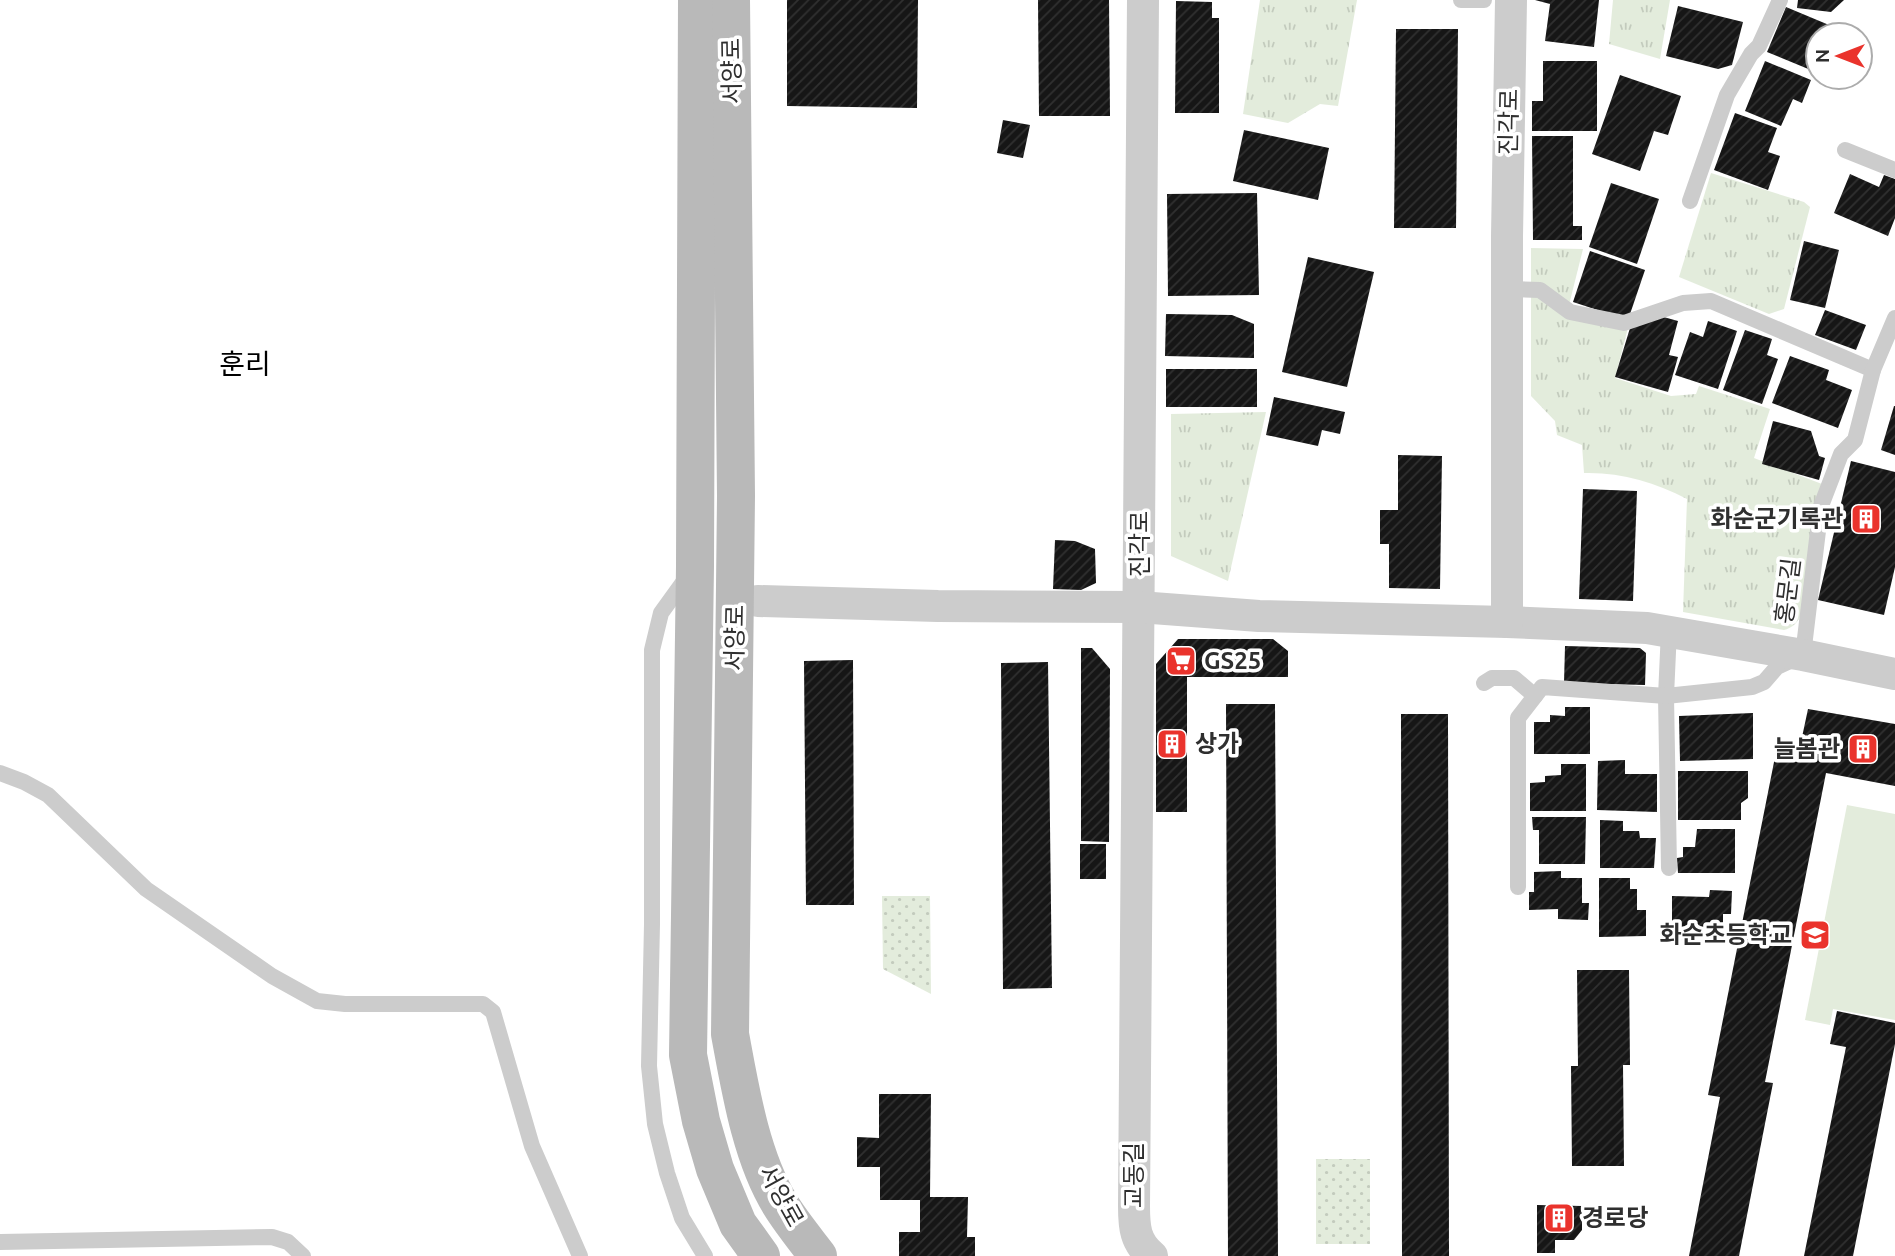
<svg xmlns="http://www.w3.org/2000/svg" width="1895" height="1256" viewBox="0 0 1895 1256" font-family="Ubuntu,'Noto Sans KR',sans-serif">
  <defs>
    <pattern id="grass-tufts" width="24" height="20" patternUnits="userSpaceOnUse" patternTransform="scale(1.75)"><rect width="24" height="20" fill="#e3ecdc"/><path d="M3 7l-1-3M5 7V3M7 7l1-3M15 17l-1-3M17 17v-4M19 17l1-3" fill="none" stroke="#c3cbbd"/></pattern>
    <pattern id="park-dots" width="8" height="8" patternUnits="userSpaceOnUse" patternTransform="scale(1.75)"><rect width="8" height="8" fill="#e3ecdc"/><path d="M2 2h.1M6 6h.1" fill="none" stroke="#c3cbbd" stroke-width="1.8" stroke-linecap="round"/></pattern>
    <pattern id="building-hatch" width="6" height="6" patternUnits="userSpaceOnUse" patternTransform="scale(1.75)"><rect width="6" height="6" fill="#161616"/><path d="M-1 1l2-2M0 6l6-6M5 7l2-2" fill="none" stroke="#303030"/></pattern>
  </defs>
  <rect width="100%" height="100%" fill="#fff"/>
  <!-- grass -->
  <g fill="url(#grass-tufts)">
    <path d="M1260,0H1357L1338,106L1320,104L1288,123L1243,114Z"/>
    <path d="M1613,0H1670L1660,59L1609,44Z"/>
    <path d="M1711,173L1804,202L1810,207L1784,309L1769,314L1679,277Z"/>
    <path d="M1531,248L1583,249L1569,305L1630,320L1615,378L1671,396L1696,394L1699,386L1770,409L1754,458L1822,484L1800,617C1796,624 1792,628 1784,630L1683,612L1687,499C1655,482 1620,472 1584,473L1582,445L1557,435L1555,421L1531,396Z"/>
    <path d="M1266,412L1228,581L1171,556V414Z"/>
  </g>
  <!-- park -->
  <g fill="url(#park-dots)">
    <path d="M882,896H930L931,994L883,969Z"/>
    <rect x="1316" y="1159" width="54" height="85"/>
  </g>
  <!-- garden -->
  <path fill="#e3ecdc" d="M1847,805L1895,814V1020L1833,1009L1830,1025L1805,1020Z"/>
  <!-- building -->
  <g fill="url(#building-hatch)">
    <path d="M787,0H918L917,108L787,106Z"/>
    <path d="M1038,0H1109L1110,116H1039Z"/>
    <path d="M1535,0H1599L1594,47L1545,41L1550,4Z"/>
    <path d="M1798,0H1844L1831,12L1797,8Z"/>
    <path d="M1176,1L1212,2V18H1219V113H1175Z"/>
    <path d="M1678,6L1743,22L1732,65L1718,69L1666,56Z"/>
    <path d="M1786,7L1841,30L1839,35H1818V73L1767,52Z"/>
    <path d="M1396,29H1458L1456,228H1394Z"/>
    <path d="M1543,61H1597V131H1532V101H1543Z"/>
    <path d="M1765,61L1811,80L1802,103L1793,99L1781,126L1745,111Z"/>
    <path d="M1620,75L1681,96L1668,135L1654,131L1640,171L1592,154Z"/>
    <path d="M1735,113L1777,128L1768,152L1780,156L1768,190L1714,170Z"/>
    <path d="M1003,120L1030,125L1023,158L997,153Z"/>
    <path d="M1244,130L1329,148L1318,200L1233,181Z"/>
    <path d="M1532,136H1573V226H1582V240H1533Z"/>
    <path d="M1850,174L1879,187L1884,175L1895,179V218L1888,236L1834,213Z"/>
    <path d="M1611,183L1659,199L1637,264L1589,247Z"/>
    <path d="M1257,193L1259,295L1168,296L1167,194Z"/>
    <path d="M1804,241L1839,250L1825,308L1790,300Z"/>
    <path d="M1590,251L1645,270L1628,320L1573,302Z"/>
    <path d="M1308,257L1374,272L1347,387L1282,372Z"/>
    <path d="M1825,310L1866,325L1856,350L1815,335Z"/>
    <path d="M1166,314L1232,315L1254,324V358L1165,356Z"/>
    <path d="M1660,316L1678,321L1669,355L1678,357L1668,392L1615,377L1630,328Z"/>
    <path d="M1708,321L1737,331L1718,389L1675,375L1690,332L1703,337Z"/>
    <path d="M1745,330L1772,339L1767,355L1778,359L1762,404L1723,390Z"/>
    <path d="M1790,356L1829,370L1826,380L1852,390L1838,428L1772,403Z"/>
    <rect x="1166" y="369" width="91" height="38"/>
    <path d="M1274,397L1345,412L1340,434L1322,430L1318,446L1266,435Z"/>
    <path d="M1894,406H1895V455L1881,450Z"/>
    <path d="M1773,421L1811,431L1819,456L1825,458L1819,480L1762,464Z"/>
    <path d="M1398,455L1442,456L1440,589L1389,588V544H1380V510H1398Z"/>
    <path d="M1851,461L1895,472V567L1884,615L1818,600Z"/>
    <path d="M1583,489L1637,491L1633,601L1579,599Z"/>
    <path d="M1055,540L1075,541L1095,549L1096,583L1081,590L1053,589Z"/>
    <path d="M1178,639H1273L1288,651V677H1187V812H1156V664Z"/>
    <path d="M1565,646L1640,648L1646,653L1645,685L1564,683Z"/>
    <path d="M1081,648H1092L1110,669L1109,842L1081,841Z"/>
    <path d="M853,660L854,905H806L804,661Z"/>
    <path d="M1048,662L1052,988L1003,989L1001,663Z"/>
    <path d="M1226,704H1275L1278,1256H1228Z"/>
    <path d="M1565,707H1590V754H1534V722H1550V715L1565,716Z"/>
    <path d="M1808,709L1895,724V786L1826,773L1765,1082L1773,1083L1739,1256H1689L1720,1097L1708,1095L1776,752L1798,756Z"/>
    <path d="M1753,713V759L1680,761L1679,716Z"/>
    <path d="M1401,714H1448L1449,1256H1402Z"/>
    <path d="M1625,760V774H1657V812L1597,810L1598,761Z"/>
    <path d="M1561,764H1586V811H1530V783L1545,782V776L1561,775Z"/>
    <path d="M1678,771H1748V798L1741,803V820H1678Z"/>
    <path d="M1532,817H1586L1585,864H1539V830H1533Z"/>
    <path d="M1600,820L1623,821V831H1639L1640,838H1656L1654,868H1600Z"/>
    <path d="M1697,829H1735V873H1678L1677,858L1683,857V847H1695Z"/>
    <rect x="1080" y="844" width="26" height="35"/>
    <path d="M1561,871V878H1582V903H1589L1588,920L1558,919V909L1529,910V892H1534V872Z"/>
    <path d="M1599,878H1630V889H1637V910H1646V936L1599,937Z"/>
    <path d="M1710,890L1732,891L1731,914H1723V942L1672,941V896L1709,897Z"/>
    <path d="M1577,970H1629L1630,1065H1623L1624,1166H1572L1571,1066H1578Z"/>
    <path d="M1837,1011L1895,1023V1044L1853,1256H1804L1846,1047L1830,1044Z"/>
    <path d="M879,1094H931L930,1197H968L967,1237H975V1256H899V1232H920V1200H880V1167H857V1137L879,1138Z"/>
    <path d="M1537,1205L1582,1206V1230L1574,1240H1555V1253H1537Z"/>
  </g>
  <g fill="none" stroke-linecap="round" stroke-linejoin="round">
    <!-- lane -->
    <g stroke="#ccc" stroke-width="16">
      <path d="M1461,0H1484"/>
      <path d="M1845,150L1895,170"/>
      <path d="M1690,201L1727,95L1751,54L1759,46L1780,0"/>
      <path d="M1507,289L1540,290L1570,312L1624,323L1683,303L1711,301L1873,370"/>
      <path d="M687,577L661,613L652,650V924L649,1066L655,1124L667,1173L682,1218L705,1256"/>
      <path d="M1669,630L1666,696L1669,868"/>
      <path d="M1484,683L1492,678H1514L1535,696"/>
      <path d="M0,773L24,782L48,795L146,889L272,976L317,1001L345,1004H483L493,1012L532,1146L580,1256"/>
      <path d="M1518,887V718L1542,687L1666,696L1752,687L1764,682L1777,667L1803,655L1821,506L1841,454L1855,440L1873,370L1895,318"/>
      <path d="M0,1242L272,1237L288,1242L303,1256"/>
    </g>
    <!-- street -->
    <g stroke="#ccc" stroke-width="32">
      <path d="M1143,0L1134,1206C1134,1227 1135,1242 1152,1256"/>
      <path d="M758,601L938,606L1139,607L1259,616L1507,622L1647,628L1803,655L1895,674"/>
      <path d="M1507,622V236L1511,0"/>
    </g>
    <!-- secondary -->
    <g stroke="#b9b9b9" stroke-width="38">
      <path d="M697,0L695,566L688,1055L701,1121L715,1169L738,1224L761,1256"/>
      <path d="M731,0L736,496L730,1034C740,1088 751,1157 780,1204C791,1222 805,1239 818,1256"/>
    </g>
  </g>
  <!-- icons -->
  <defs>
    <g id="building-square" transform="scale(1.575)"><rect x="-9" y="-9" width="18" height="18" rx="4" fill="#ea332c" stroke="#fff"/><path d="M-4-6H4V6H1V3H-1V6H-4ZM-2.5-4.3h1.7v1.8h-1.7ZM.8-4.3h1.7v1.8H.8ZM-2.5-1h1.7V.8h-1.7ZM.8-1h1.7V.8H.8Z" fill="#fff"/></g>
    <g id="supermarket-square" transform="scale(1.575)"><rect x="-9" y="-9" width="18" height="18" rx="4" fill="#ea332c" stroke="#fff"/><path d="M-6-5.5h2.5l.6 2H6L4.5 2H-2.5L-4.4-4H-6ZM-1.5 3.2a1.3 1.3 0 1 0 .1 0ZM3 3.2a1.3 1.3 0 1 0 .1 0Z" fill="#fff"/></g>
    <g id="school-square" transform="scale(1.575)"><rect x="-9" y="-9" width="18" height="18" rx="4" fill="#ea332c" stroke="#fff"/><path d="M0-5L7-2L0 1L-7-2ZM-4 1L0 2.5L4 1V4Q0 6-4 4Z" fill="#fff"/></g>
  </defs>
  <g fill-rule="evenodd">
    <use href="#building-square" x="1866" y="519"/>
    <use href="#supermarket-square" x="1181" y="661"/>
    <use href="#building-square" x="1172" y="744"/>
    <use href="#building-square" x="1863" y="749"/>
    <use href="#school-square" x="1815" y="935"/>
    <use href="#building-square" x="1559" y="1218"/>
  </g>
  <g text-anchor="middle" stroke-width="7" stroke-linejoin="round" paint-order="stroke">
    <!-- street labels -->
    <g font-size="24" fill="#2f2f2f" stroke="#fff">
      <text transform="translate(732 71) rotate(-91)" y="8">서양로</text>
      <text transform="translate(1509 122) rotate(-89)" y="8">진각로</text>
      <text transform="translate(1140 544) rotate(-90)" y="8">진각로</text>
      <text transform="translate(1788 591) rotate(-83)" y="8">홍문길</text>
      <text transform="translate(735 638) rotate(-89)" y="8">서양로</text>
      <text transform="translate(1134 1175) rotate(-90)" y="8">교동길</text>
      <text transform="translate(781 1196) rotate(61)" y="8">서양로</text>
    </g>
    <!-- poi labels -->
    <g font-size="24" font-weight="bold" fill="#2f2f2f" stroke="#fff" text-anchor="end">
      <text x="1843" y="527">화순군기록관</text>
      <text x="1204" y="669" text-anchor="start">GS25</text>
      <text x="1195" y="752" text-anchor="start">상가</text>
      <text x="1840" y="757">늘봄관</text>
      <text x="1792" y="943">화순초등학교</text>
      <text x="1582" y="1226" text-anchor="start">경로당</text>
    </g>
    <!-- quarter labels -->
    <g font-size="28" fill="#000" stroke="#fff">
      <text x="245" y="374">훈리</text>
    </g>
  </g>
  <!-- north arrow -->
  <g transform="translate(1839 56) rotate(270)"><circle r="33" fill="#ffffff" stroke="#acacac" stroke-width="2"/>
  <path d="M0-5L12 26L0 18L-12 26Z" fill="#ea332c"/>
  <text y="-10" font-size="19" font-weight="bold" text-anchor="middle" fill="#2f2f2f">N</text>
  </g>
</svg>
